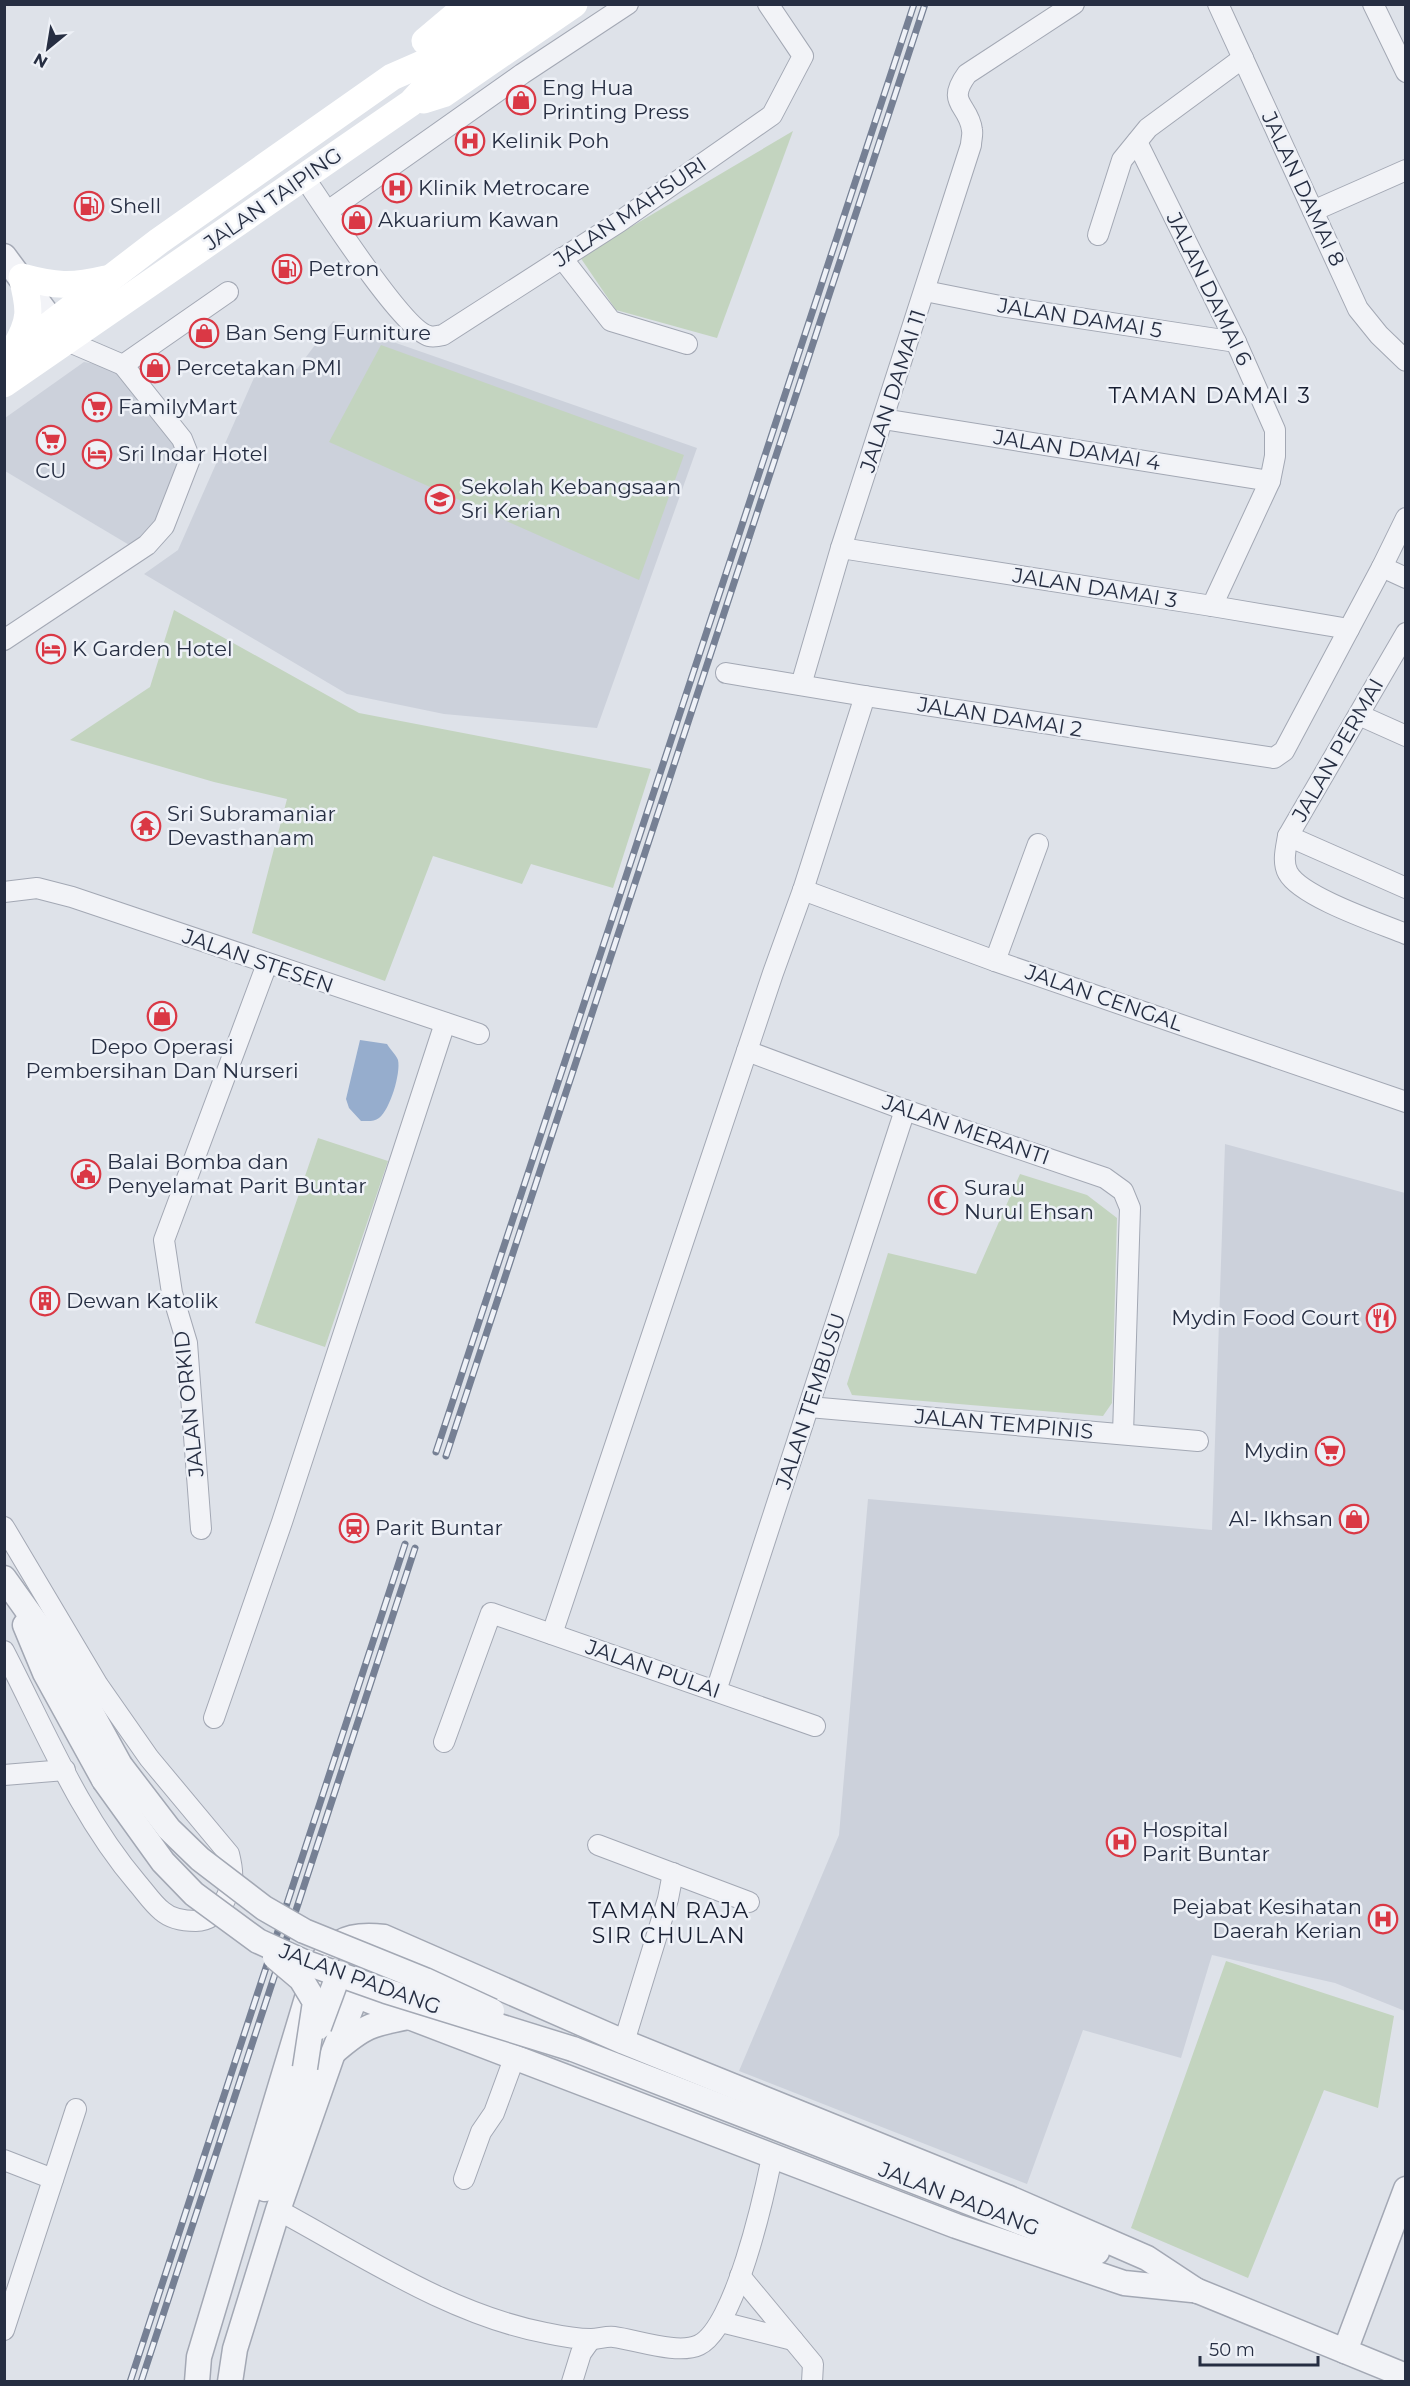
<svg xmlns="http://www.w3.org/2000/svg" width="1410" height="2386" viewBox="0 0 1410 2386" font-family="Montserrat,sans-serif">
  <rect width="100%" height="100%" fill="#dee2e9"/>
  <!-- built -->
  <g fill="#ccd1db">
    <path d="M333,321L697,448L597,728L444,714L347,694L144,574L178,550L257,371L297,369Z"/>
    <path d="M84,362L118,368L179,439L185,462L157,529L131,546L5,471V418Z"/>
    <path d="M1225,1144L1405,1193V2011L1335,1983L1212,1955L1181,2058L1083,2030L1027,2184L739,2071L839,1835L868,1499L1212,1530Z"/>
  </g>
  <!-- green -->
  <g fill="#c3d4bf">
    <path d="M793,131L717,338L616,310L580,257Z"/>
    <path d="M381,345L684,455L639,580L329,442Z"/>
    <path d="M174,610L359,713L651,769L613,888L531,864L522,884L433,856L385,981L252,933L287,799L214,782L70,740L150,687Z"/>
    <path d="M318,1138L388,1161L325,1347L255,1323Z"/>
    <path d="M1020,1174L1087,1195L1117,1218L1112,1403L1103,1416L852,1395L847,1384L888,1253L976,1274Z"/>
    <path d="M1226,1961L1394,2016L1378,2108L1324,2090L1248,2278L1131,2228Z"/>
  </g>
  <!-- water -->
  <path fill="#96adcd" d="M360,1040L387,1044C390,1049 396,1055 398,1060C401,1073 390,1110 379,1118C374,1122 368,1121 361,1121L349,1108L346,1099Z"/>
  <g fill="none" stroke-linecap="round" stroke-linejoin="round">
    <!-- minor casing -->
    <g stroke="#a3a8b4" stroke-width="22">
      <g id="minor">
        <path d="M1218,4L1358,309L1379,335L1406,361"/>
        <path d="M1373,4L1406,72"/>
        <path d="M1137,142L1236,342L1275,430V456L1270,481L1212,606"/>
        <path d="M304,177C323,205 403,330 429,336C433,337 439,336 443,335L619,222L772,115L803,56L768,4"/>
        <path d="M328,211L522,74L628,4"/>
        <path d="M1313,211L1406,170"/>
        <path d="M1098,235L1122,160L1148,128L1243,58"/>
        <path d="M562,258L611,321L687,344"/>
        <path d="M925,291L1000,306L1236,342"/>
        <path d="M67,341L123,365L228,292"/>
        <path d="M883,419L1270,481"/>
        <path d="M841,548L1212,606L1349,629"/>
        <path d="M1382,567L1406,578"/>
        <path d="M1406,633L1288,836C1286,848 1282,862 1288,873C1301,897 1379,923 1406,934"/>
        <path d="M4,640L147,545L164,526L190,459L182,439L123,365"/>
        <path d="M726,673L865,696L1274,758L1284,751L1382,567L1406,518"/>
        <path d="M801,685L841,548L971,145C971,140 973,135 972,130C969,104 945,104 967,74L1074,4"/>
        <path d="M1359,715L1406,736"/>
        <path d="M1288,836L1406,888"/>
        <path d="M803,890L995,961L1406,1102"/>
        <path d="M4,892L37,888L72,897L479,1034"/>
        <path d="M995,961L1038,844"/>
        <path d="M747,1051L905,1110L1105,1178L1123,1191L1130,1208L1123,1434"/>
        <path d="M809,1407L1198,1441"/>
        <path d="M4,1527L98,1685L149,1758L229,1854C234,1874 234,1883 224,1902C219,1913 208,1921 196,1921C184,1921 171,1919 162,1911C153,1904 145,1892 138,1884C79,1815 45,1730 4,1651"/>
        <path d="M201,1529L187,1343L172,1293L164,1240L267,964"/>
        <path d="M552,1634L773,973L803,890L865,696"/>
        <path d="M716,1691L905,1110"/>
        <path d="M214,1718L282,1522L445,1023"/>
        <path d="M444,1742L491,1613L815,1726"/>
        <path d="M4,1775L65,1770"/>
        <path d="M598,1845L749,1902"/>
        <path d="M624,2042L668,1899L673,1873"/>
        <path d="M4,2160L53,2179"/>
        <path d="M464,2179L481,2132L494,2113L515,2056"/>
        <path d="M278,2210C363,2256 451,2315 546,2333C560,2336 577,2339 591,2339C599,2339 606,2336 614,2337C637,2340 678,2355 699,2345C735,2328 764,2196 772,2157"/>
        <path d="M740,2276L813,2364L812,2382"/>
        <path d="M721,2322L793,2340"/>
        <path d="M4,2330L76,2109"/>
        <path d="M572,2382L581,2353L591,2339"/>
      </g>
    </g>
    <!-- tertiary casing -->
    <g stroke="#a3a8b4" stroke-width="27">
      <g id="tertiary">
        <path d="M4,256L64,337"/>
        <path d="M4,1578L62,1659L120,1765"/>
        <path d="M25,1625L45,1673L104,1780"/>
        <path d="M316,1979L409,2017L956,2226L1124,2283L1192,2290"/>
        <path d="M573,2049L1097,2252"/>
        <path d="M334,2052C364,2026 371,2024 409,2017"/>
        <path d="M265,2189L305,2068"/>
        <path d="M1183,2285L1406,2376"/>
        <path d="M1345,2351L1406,2189"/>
        <path d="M197,2382L199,2357L313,1978C329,1943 345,1932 384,1937L624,2042L1007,2197L1147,2258L1197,2291"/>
        <path d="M230,2382L235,2349L278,2210L333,2053L363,1979"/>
      </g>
    </g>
    <!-- minor -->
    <use href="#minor" stroke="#f2f3f7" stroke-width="20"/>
    <!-- tertiary -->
    <use href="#tertiary" stroke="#f2f3f7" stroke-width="24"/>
    <!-- secondary -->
    <g stroke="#fff" stroke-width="27">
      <path d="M425,41L469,4"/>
      <path d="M424,100L443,94L574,4"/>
      <path d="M14,349C32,320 30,309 22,277C55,286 72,287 105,279"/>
      <path d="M4,356L52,323L159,241L392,77L424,63L502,4"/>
      <path d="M4,384L411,103L433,79L534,4"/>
    </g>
    <!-- rail casing -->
    <g stroke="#768094" stroke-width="7">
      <g id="rail">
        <path d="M436,1452L914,4"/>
        <path d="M446,1456L925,4"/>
        <path d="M130,2382L405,1544"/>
        <path d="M141,2382L415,1548"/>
      </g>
    </g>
    <!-- rail -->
    <use href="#rail" stroke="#eef1f7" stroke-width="4.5" stroke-dasharray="14" stroke-linecap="butt"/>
    <!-- tertiary-bridge casing -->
    <g stroke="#a3a8b4" stroke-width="27" stroke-linecap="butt">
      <g id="tertiary-bridge">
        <path d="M120,1765L169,1829L200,1859L264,1908L304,1931L425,1980L492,2011"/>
        <path d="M104,1780L163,1862L194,1894L258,1941L304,1962L386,1991L573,2049"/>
        <path d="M275,1957L301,1979L315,2002L305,2068"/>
        <path d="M319,2027L339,1973"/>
      </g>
    </g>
    <!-- tertiary-bridge -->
    <use href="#tertiary-bridge" stroke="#f2f3f7" stroke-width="24"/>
  </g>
  <!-- icons -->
  <defs>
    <g id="shop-ring" transform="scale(1.5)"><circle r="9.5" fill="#eef1f7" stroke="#da3845" stroke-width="1.5"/><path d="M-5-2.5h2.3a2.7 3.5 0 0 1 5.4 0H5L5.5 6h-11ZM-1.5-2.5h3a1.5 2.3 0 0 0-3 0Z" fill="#da3845"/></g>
    <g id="hospital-ring" transform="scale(1.5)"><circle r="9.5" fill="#eef1f7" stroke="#da3845" stroke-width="1.5"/><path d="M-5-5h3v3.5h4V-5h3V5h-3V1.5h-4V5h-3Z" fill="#da3845"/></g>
    <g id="fuel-ring" transform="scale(1.5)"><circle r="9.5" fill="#eef1f7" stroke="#da3845" stroke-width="1.5"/><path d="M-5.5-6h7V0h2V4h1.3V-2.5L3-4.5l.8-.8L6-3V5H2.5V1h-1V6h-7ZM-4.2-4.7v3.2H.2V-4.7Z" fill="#da3845"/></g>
    <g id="supermarket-ring" transform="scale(1.5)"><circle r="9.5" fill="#eef1f7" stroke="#da3845" stroke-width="1.5"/><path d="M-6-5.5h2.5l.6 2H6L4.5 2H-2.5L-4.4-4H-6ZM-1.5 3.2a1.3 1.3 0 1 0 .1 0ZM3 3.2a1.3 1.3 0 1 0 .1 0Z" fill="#da3845"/></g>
    <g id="hotel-ring" transform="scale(1.5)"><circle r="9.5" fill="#eef1f7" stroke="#da3845" stroke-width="1.5"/><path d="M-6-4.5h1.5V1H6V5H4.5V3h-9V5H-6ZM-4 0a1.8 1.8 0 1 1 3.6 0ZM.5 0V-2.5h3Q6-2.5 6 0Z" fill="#da3845"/></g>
    <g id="school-ring" transform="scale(1.5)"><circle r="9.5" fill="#eef1f7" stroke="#da3845" stroke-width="1.5"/><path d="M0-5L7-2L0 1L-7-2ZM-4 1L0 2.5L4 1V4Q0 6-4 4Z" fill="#da3845"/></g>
    <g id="temple-ring" transform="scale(1.5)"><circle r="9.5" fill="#eef1f7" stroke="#da3845" stroke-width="1.5"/><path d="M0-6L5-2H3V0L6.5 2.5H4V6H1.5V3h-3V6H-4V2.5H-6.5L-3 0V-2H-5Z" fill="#da3845"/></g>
    <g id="civic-ring" transform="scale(1.5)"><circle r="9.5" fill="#eef1f7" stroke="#da3845" stroke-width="1.5"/><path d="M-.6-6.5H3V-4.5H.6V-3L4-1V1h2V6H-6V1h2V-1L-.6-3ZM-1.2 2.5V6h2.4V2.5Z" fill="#da3845"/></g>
    <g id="mosque-ring" transform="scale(1.5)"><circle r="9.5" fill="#eef1f7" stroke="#da3845" stroke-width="1.5"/><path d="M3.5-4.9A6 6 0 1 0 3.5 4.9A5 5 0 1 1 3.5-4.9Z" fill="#da3845"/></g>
    <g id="building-ring" transform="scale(1.5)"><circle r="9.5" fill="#eef1f7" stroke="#da3845" stroke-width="1.5"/><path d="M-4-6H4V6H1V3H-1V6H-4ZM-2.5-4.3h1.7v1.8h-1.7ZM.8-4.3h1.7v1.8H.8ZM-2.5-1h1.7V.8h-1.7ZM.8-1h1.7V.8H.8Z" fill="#da3845"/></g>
    <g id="restaurant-ring" transform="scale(1.5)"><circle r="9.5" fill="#eef1f7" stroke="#da3845" stroke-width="1.5"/><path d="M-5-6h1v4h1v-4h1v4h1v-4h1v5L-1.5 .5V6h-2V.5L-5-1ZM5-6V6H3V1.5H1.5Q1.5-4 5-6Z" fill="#da3845"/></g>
    <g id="station-ring" transform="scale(1.5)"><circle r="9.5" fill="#eef1f7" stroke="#da3845" stroke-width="1.5"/><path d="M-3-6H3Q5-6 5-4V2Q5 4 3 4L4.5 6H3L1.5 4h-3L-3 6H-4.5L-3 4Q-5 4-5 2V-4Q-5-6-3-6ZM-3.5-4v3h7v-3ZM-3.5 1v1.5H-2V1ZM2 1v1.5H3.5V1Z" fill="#da3845"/></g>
  </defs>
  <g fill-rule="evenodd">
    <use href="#shop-ring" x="521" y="100"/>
    <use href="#hospital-ring" x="470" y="141"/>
    <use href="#hospital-ring" x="397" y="188"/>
    <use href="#fuel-ring" x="89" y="206"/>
    <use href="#shop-ring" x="357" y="220"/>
    <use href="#fuel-ring" x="287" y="269"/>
    <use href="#shop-ring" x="204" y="333"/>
    <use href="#shop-ring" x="155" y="368"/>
    <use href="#supermarket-ring" x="97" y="407"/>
    <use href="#supermarket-ring" x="51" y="440"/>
    <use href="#hotel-ring" x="97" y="454"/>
    <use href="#school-ring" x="440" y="499"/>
    <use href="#hotel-ring" x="51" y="649"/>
    <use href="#temple-ring" x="146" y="826"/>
    <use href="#shop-ring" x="162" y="1016"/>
    <use href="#civic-ring" x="86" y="1174"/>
    <use href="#mosque-ring" x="943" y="1200"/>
    <use href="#building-ring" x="45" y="1301"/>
    <use href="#restaurant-ring" x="1381" y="1318"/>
    <use href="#supermarket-ring" x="1330" y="1451"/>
    <use href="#shop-ring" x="1354" y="1519"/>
    <use href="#station-ring" x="354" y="1528"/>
    <use href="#hospital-ring" x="1121" y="1842"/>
    <use href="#hospital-ring" x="1383" y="1919"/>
  </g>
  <g text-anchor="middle" stroke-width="5" stroke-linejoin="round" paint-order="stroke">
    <!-- poi labels -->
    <g font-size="21" fill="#262e42" stroke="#eef1f7" text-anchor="start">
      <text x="542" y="95">Eng Hua<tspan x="542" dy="24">Printing Press</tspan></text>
      <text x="491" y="148">Kelinik Poh</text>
      <text x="418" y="195">Klinik Metrocare</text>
      <text x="110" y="213">Shell</text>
      <text x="378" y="227">Akuarium Kawan</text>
      <text x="308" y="276">Petron</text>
      <text x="225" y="340">Ban Seng Furniture</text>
      <text x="176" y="375">Percetakan PMI</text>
      <text x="118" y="414">FamilyMart</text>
      <text x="118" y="461">Sri Indar Hotel</text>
      <text x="51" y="478" text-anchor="middle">CU</text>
      <text x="461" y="494">Sekolah Kebangsaan<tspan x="461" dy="24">Sri Kerian</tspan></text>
      <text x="72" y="656">K Garden Hotel</text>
      <text x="167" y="821">Sri Subramaniar<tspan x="167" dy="24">Devasthanam</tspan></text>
      <text x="162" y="1054" text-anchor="middle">Depo Operasi<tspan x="162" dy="24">Pembersihan Dan Nurseri</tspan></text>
      <text x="107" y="1169">Balai Bomba dan<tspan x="107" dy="24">Penyelamat Parit Buntar</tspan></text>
      <text x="964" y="1195">Surau<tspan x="964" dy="24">Nurul Ehsan</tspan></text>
      <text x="66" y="1308">Dewan Katolik</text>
      <text x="1360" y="1325" text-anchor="end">Mydin Food Court</text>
      <text x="1309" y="1458" text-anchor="end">Mydin</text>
      <text x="1333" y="1526" text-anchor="end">Al- Ikhsan</text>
      <text x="375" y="1535">Parit Buntar</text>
      <text x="1142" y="1837">Hospital<tspan x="1142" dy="24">Parit Buntar</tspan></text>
      <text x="1362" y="1914" text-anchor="end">Pejabat Kesihatan<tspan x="1362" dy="24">Daerah Kerian</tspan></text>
    </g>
    <!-- street labels -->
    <g font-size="21" fill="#262e42" stroke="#eef1f7">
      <text transform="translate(1303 189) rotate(65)" y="7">JALAN DAMAI 8</text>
      <text transform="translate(273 199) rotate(-35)" y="7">JALAN TAIPING</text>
      <text transform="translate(630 212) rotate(-34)" y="7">JALAN MAHSURI</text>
      <text transform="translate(1209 289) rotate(64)" y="7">JALAN DAMAI 6</text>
      <text transform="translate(1080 318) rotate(9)" y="7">JALAN DAMAI 5</text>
      <text transform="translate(893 391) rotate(-72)" y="7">JALAN DAMAI 11</text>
      <text transform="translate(1077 450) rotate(9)" y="7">JALAN DAMAI 4</text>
      <text transform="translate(1095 588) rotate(9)" y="7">JALAN DAMAI 3</text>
      <text transform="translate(1000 717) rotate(9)" y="7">JALAN DAMAI 2</text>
      <text transform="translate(1338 750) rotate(-60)" y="7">JALAN PERMAI</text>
      <text transform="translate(258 961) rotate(19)" y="7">JALAN STESEN</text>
      <text transform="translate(1104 998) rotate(19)" y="7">JALAN CENGAL</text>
      <text transform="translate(966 1130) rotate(19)" y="7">JALAN MERANTI</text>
      <text transform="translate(811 1401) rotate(-72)" y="7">JALAN TEMBUSU</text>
      <text transform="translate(189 1404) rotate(-96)" y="7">JALAN ORKID</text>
      <text transform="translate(1004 1424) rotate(5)" y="7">JALAN TEMPINIS</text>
      <text transform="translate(653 1669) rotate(19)" y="7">JALAN PULAI</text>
      <text transform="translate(360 1979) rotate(20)" y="7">JALAN PADANG</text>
      <text transform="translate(959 2199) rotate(21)" y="7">JALAN PADANG</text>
    </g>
    <!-- neighbourhood labels -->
    <g font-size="22" letter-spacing="1.5" fill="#181f32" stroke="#eef1f7">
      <text x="1210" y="403">TAMAN DAMAI 3</text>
      <text x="669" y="1918">TAMAN RAJA<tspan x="669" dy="25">SIR CHULAN</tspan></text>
    </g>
  </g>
  <!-- border -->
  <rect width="1410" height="2386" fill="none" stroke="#262e42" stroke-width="12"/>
  <!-- north arrow -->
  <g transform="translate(48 48) rotate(210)" stroke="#eef1f7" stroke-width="4.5" paint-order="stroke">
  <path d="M0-4.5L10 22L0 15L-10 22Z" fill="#262e42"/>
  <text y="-9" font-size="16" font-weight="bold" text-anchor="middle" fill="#262e42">N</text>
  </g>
  <!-- scale -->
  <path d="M1200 2356v9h118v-9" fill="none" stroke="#262e42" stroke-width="3"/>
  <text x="1209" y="2356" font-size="18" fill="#262e42" stroke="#eef1f7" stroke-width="4.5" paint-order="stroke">50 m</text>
</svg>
